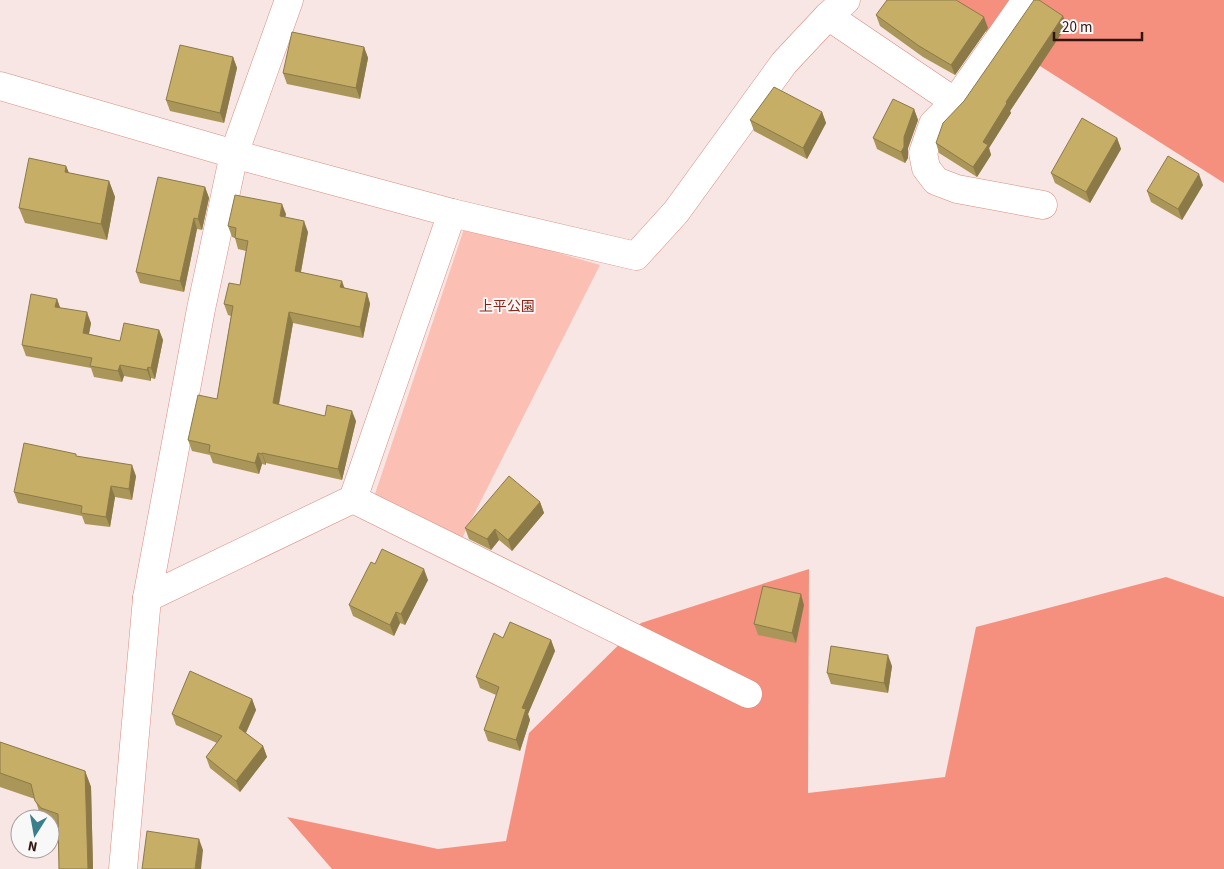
<svg xmlns="http://www.w3.org/2000/svg" width="1224" height="869" viewBox="0 0 1224 869" font-family="'Source Sans 3','Noto Sans JP',sans-serif">
  <rect width="100%" height="100%" fill="#f7e6e3"/>
  <!-- green -->
  <path fill="#fbbfb4" d="M465,226L600,265L460,542L373,500Z"/>
  <!-- forest -->
  <g fill="#f5907f">
    <path d="M957,0H1224V183L969,21Z"/>
    <path d="M809,569L808,793L945,777L976,627L1166,577L1224,597V869H332L287,817L438,849L506,841L529,733L641,623Z"/>
  </g>
  <g fill="none" stroke-linecap="round" stroke-linejoin="round">
    <!-- minor casing -->
    <g stroke="#d98d7f" stroke-width="29">
      <g id="minor">
        <path d="M828,16L955,102L1025,2"/>
        <path d="M0,86L234,154L452,213L636,256L676,212L784,63L828,16L846,0"/>
        <path d="M955,102L933,124L923,153L926,168L936,181L957,189L1043,205"/>
        <path d="M353,499L748,694"/>
        <path d="M147,598L353,499L452,213"/>
        <path d="M123,869L147,598L201,309L234,154L289,0"/>
      </g>
    </g>
    <!-- minor -->
    <use href="#minor" stroke="#fff" stroke-width="28"/>
  </g>
  <!-- wall -->
  <g fill="#ab9659">
    <path d="M876,15L988,28L955,75L923,57L880,26Z"/>
    <path d="M1067,25L1010,111L1011,113L989,148L991,155L977,177L939,153L936,143Z"/>
    <path d="M364,47L368,58L360,99L287,84L283,73Z"/>
    <path d="M233,57L237,68L224,123L170,111L166,100Z"/>
    <path d="M914,109L918,120L908,148V158L905,163L877,149L873,138Z"/>
    <path d="M822,112L826,123L807,159L754,131L750,120Z"/>
    <path d="M1117,138L1121,149L1090,203L1055,183L1051,173Z"/>
    <path d="M66,166L69,173L109,181L115,197L107,240L25,223L19,208Z"/>
    <path d="M1203,185L1182,220L1151,202L1147,191Z"/>
    <path d="M205,187L209,198L202,230L197,229L184,292L140,283L136,272Z"/>
    <path d="M286,214L285,217L308,232L301,272L345,288L367,293L370,304L363,338L293,323L279,405L325,416L356,421L342,480L266,463V465L262,464L259,474L213,463L210,455L192,451L188,440L217,399L231,316L228,315L224,304L240,285L246,251L238,249L235,238L232,237L228,226Z"/>
    <path d="M57,299L60,308L91,323L89,334L120,341L159,330L163,340L155,379L151,378V381L124,376L122,382L94,377L91,368L26,356L22,345Z"/>
    <path d="M77,457L136,476L132,500L115,497L110,527L85,524L82,516L18,503L14,492Z"/>
    <path d="M540,502L544,513L512,551L499,540L491,550L469,539L465,528Z"/>
    <path d="M375,564L428,580L405,625L400,623L394,636L353,616L349,605Z"/>
    <path d="M804,605L796,643L758,635L754,624Z"/>
    <path d="M503,638L551,640L555,651L528,714L530,720L520,751L488,741L484,730L496,695L480,688L476,677Z"/>
    <path d="M892,666L888,693L831,684L827,673Z"/>
    <path d="M252,699L256,710L246,733L263,746L267,757L240,792L210,768L206,757L217,743L176,725L172,714Z"/>
    <path d="M0,742L85,771L91,787L93,869H59L58,827L50,824V819H43L41,817L35,799L0,787Z"/>
  </g>
  <!-- shaded-wall -->
  <g fill="#8b7a48">
    <path d="M1063,16L1067,25L1010,111L1011,113L989,148L991,155L977,177L973,167L983,142L1006,102Z"/>
    <path d="M984,17L988,28L955,75L951,65Z"/>
    <path d="M364,47L368,58L360,99L356,88Z"/>
    <path d="M233,57L237,68L224,123L220,113Z"/>
    <path d="M914,109L918,120L908,148V158L905,163L901,152L904,137Z"/>
    <path d="M822,112L826,123L807,159L803,148Z"/>
    <path d="M1117,138L1121,149L1090,203L1086,192Z"/>
    <path d="M66,166L72,181L65,172Z"/>
    <path d="M1199,174L1203,185L1182,220L1178,209Z"/>
    <path d="M109,181L115,197L107,240L101,224Z"/>
    <path d="M205,187L209,198L202,230L198,219Z"/>
    <path d="M282,204L286,214L283,227L280,216Z"/>
    <path d="M194,218L197,229L184,292L180,281Z"/>
    <path d="M304,221L308,232L299,282L295,271Z"/>
    <path d="M342,281L346,292L340,287Z"/>
    <path d="M367,293L370,304L363,338L360,327Z"/>
    <path d="M57,299L61,310L55,307Z"/>
    <path d="M87,312L91,323L87,344L83,333Z"/>
    <path d="M289,312L293,323L277,414L273,403Z"/>
    <path d="M159,330L163,340L155,379L151,368Z"/>
    <path d="M120,365L124,376L122,382L118,371Z"/>
    <path d="M148,367L151,378V381L147,370Z"/>
    <path d="M352,411L356,421L342,480L338,469Z"/>
    <path d="M258,453L262,464L259,474L255,463Z"/>
    <path d="M262,453L266,463V465L262,454Z"/>
    <path d="M132,465L136,476L132,500L129,489Z"/>
    <path d="M111,486L115,497L110,527L106,517Z"/>
    <path d="M540,502L544,513L512,551L508,540Z"/>
    <path d="M495,529L499,540L491,550L487,539Z"/>
    <path d="M424,569L428,580L405,625L401,614Z"/>
    <path d="M801,594L804,605L796,643L792,633Z"/>
    <path d="M396,612L400,623L394,636L390,625Z"/>
    <path d="M551,640L555,651L528,714L530,720L520,751L516,740L522,708Z"/>
    <path d="M888,655L892,666L888,693L884,683Z"/>
    <path d="M252,699L256,710L243,739L239,728Z"/>
    <path d="M263,746L267,757L240,792L236,781Z"/>
    <path d="M85,771L91,787L93,869H88Z"/>
    <path d="M199,839L203,850L201,869H195Z"/>
  </g>
  <!-- building -->
  <g fill="#c7ae67" stroke="#8b7a48">
    <path d="M887,0H956L984,17L951,65L919,46L876,15Z"/>
    <path d="M1034,0H1039L1063,16L1006,102L1007,103L983,142L988,145L973,167L936,143L943,123L964,101Z"/>
    <path d="M292,32L364,47L356,88L283,73Z"/>
    <path d="M180,45L233,57L220,113L166,100Z"/>
    <path d="M774,87L822,112L803,148L750,120Z"/>
    <path d="M893,99L914,109L904,137V147L901,152L873,138Z"/>
    <path d="M1082,118L1117,138L1086,192L1051,173Z"/>
    <path d="M1168,156L1199,174L1178,209L1147,191Z"/>
    <path d="M29,158L66,166L65,172L109,181L101,224L19,208Z"/>
    <path d="M158,177L205,187L198,219L194,218L180,281L136,272Z"/>
    <path d="M235,195L282,204L280,216L304,221L295,271L342,281L340,287L367,293L360,327L289,312L273,403L325,416L327,405L352,411L338,469L262,453V454L258,453L255,463L209,452L210,445L188,440L198,395L217,399L233,306L224,304L229,283L240,285L248,241L235,238L236,228L228,226Z"/>
    <path d="M31,294L57,299L55,307L87,312L83,333L120,341L124,323L159,330L151,368L148,367L147,370L120,365L118,371L90,366L92,358L22,345Z"/>
    <path d="M24,443L76,454V456L132,465L129,489L111,486L106,517L81,513L82,506L14,492Z"/>
    <path d="M509,476L540,502L508,540L495,529L487,539L465,528Z"/>
    <path d="M382,549L424,569L401,614L396,612L390,625L349,605L371,562L375,564Z"/>
    <path d="M763,586L801,594L792,633L754,624Z"/>
    <path d="M510,622L551,640L522,708L526,709L516,740L484,730L499,687L476,677L494,633L503,638Z"/>
    <path d="M831,646L888,655L884,683L827,673Z"/>
    <path d="M190,671L252,699L239,728L263,746L236,781L206,757L222,736L172,714Z"/>
    <path d="M0,742L85,771L88,869H59L58,814L41,808L35,801L31,784L0,773Z"/>
    <path d="M147,831L199,839L195,869H142Z"/>
  </g>
  <g text-anchor="middle" stroke-width="4" stroke-linejoin="round" paint-order="stroke">
    <!-- park labels -->
    <g font-size="14" fill="#912213" stroke="#f8f8f8">
      <text x="507" y="311">上平公園</text>
    </g>
  </g>
  <!-- north arrow -->
  <g transform="translate(35 834) rotate(191)"><circle r="24" fill="#f8f8f8" stroke="#a99d9b"/>
  <path d="M0-4L9 19L0 12L-9 19Z" fill="#397f8c"/>
  <text y="-8" font-size="14" font-weight="bold" text-anchor="middle" fill="#321510">N</text>
  </g>
  <!-- scale -->
  <path d="M1054 32v8h88v-8" fill="none" stroke="#321510" stroke-width="2.5"/>
  <text x="1062" y="32" font-size="15" fill="#321510" stroke="#f8f8f8" stroke-width="4" paint-order="stroke">20 m</text>
</svg>
